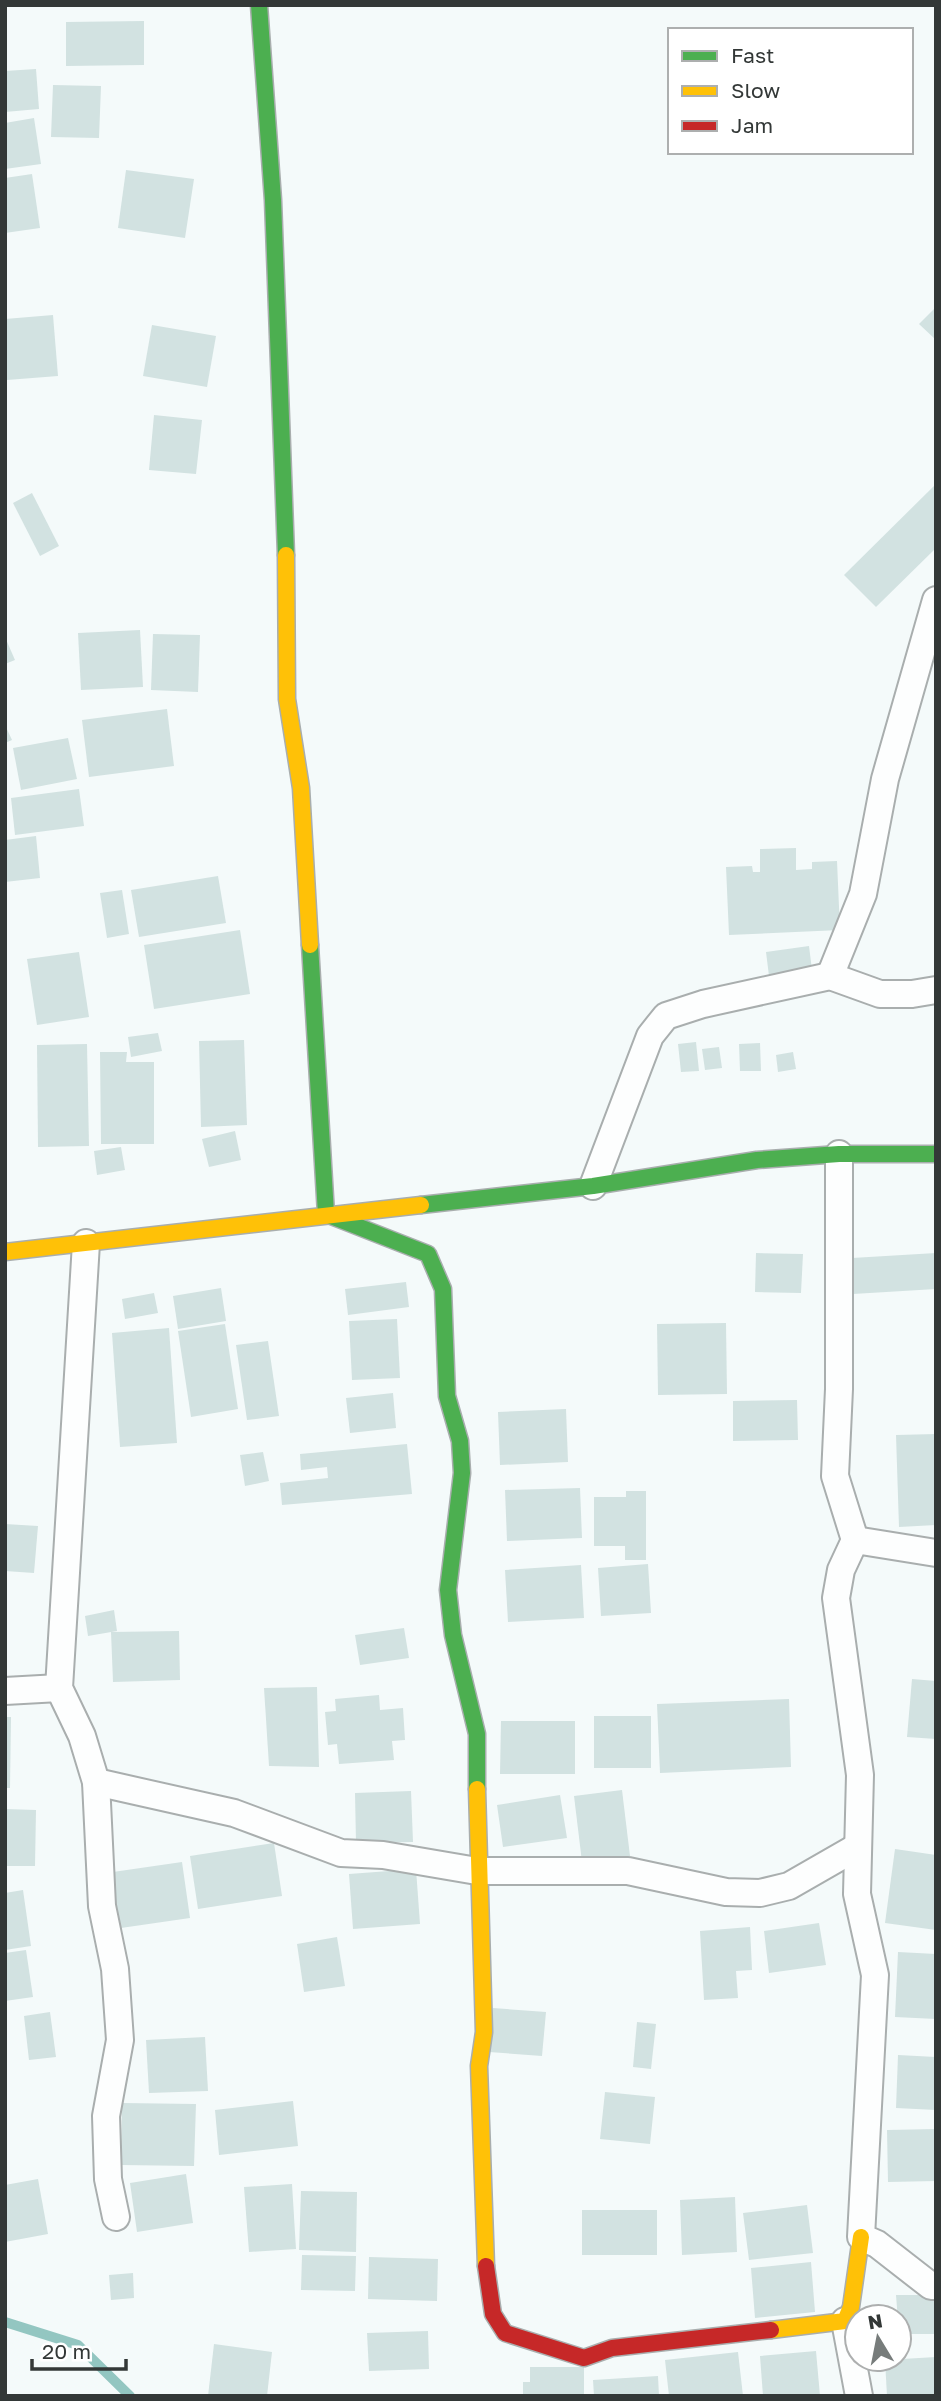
<svg xmlns="http://www.w3.org/2000/svg" width="941" height="2401" viewBox="0 0 941 2401" font-family="'Golos Text',sans-serif">
  <rect width="100%" height="100%" fill="#f4fafa"/>
  <g fill="none" stroke-linecap="round" stroke-linejoin="round">
    <!-- stream -->
    <path stroke="#93c6c1" stroke-width="10" d="M5,2322L78,2345L130,2396"/>
  </g>
  <!-- building -->
  <g fill="#d2e2e1">
    <path d="M144,21V65L66,66V22Z"/>
    <path d="M36,69L39,109L5,112V71Z"/>
    <path d="M53,85L101,86L99,138L51,137Z"/>
    <path d="M34,118L41,164L5,169V123Z"/>
    <path d="M126,170L194,179L185,238L118,228Z"/>
    <path d="M32,174L40,228L5,233V178Z"/>
    <path d="M936,307V340L919,324Z"/>
    <path d="M53,315L58,376L7,380L5,319Z"/>
    <path d="M152,325L216,336L207,387L143,376Z"/>
    <path d="M154,415L202,420L196,474L149,470Z"/>
    <path d="M936,484V548L876,607L844,575Z"/>
    <path d="M32,493L59,546L40,556L13,503Z"/>
    <path d="M140,630L143,687L81,690L78,633Z"/>
    <path d="M153,634L200,635L198,692L151,690Z"/>
    <path d="M5,637L15,660L5,664Z"/>
    <path d="M167,709L174,766L89,777L82,720Z"/>
    <path d="M5,725L12,740L5,743Z"/>
    <path d="M68,738L77,779L21,790L13,748Z"/>
    <path d="M79,789L84,826L15,835L11,798Z"/>
    <path d="M36,836L40,878L5,882V840Z"/>
    <path d="M796,848V870L812,869V862L837,861L840,930L729,935L726,867L752,866L753,872H760V849Z"/>
    <path d="M218,876L226,923L139,937L131,890Z"/>
    <path d="M122,890L129,934L107,938L100,893Z"/>
    <path d="M240,930L250,994L154,1009L144,945Z"/>
    <path d="M809,946L813,978L770,984L766,952Z"/>
    <path d="M79,952L89,1017L37,1025L27,959Z"/>
    <path d="M158,1033L162,1051L131,1057L128,1037Z"/>
    <path d="M244,1040L247,1125L201,1127L199,1041Z"/>
    <path d="M696,1042L699,1071L681,1072L678,1044Z"/>
    <path d="M760,1043L761,1071H740L739,1044Z"/>
    <path d="M87,1044L89,1146L38,1147L37,1045Z"/>
    <path d="M719,1047L722,1068L705,1070L702,1049Z"/>
    <path d="M100,1052H127L126,1062H154V1144H101Z"/>
    <path d="M793,1052L796,1069L778,1072L776,1055Z"/>
    <path d="M235,1131L241,1160L209,1167L202,1139Z"/>
    <path d="M121,1147L125,1170L97,1175L94,1151Z"/>
    <path d="M756,1253L803,1254L801,1293L755,1292Z"/>
    <path d="M936,1253V1289L853,1294L852,1258Z"/>
    <path d="M406,1282L409,1307L348,1315L345,1289Z"/>
    <path d="M221,1288L226,1321L178,1329L173,1296Z"/>
    <path d="M154,1293L158,1313L125,1319L122,1299Z"/>
    <path d="M397,1319L400,1378L352,1380L349,1321Z"/>
    <path d="M726,1323L727,1394L658,1395L657,1324Z"/>
    <path d="M225,1324L238,1409L191,1417L178,1331Z"/>
    <path d="M169,1328L177,1443L120,1447L112,1333Z"/>
    <path d="M268,1341L279,1416L247,1420L236,1345Z"/>
    <path d="M393,1393L396,1428L350,1433L346,1398Z"/>
    <path d="M797,1400L798,1440L733,1441V1401Z"/>
    <path d="M566,1409L568,1462L500,1465L498,1412Z"/>
    <path d="M936,1434V1525L899,1527L896,1435Z"/>
    <path d="M407,1444L412,1494L282,1505L280,1483L328,1478L327,1467L301,1470L300,1454Z"/>
    <path d="M263,1452L269,1481L245,1486L240,1455Z"/>
    <path d="M580,1488L582,1538L507,1541L505,1490Z"/>
    <path d="M626,1491H646V1560H625V1546H594V1497H626Z"/>
    <path d="M5,1524L38,1526L34,1573L5,1571Z"/>
    <path d="M648,1564L651,1613L601,1616L598,1568Z"/>
    <path d="M581,1565L584,1618L508,1622L505,1570Z"/>
    <path d="M114,1610L117,1631L88,1636L85,1616Z"/>
    <path d="M404,1628L409,1658L360,1665L355,1635Z"/>
    <path d="M179,1631L180,1680L113,1682L111,1632Z"/>
    <path d="M912,1679L936,1681V1739L907,1737Z"/>
    <path d="M317,1687L319,1767L269,1766L264,1688Z"/>
    <path d="M379,1695L380,1710L403,1708L405,1740L392,1741L394,1760L339,1764L337,1744L328,1745L325,1712L336,1711L335,1699Z"/>
    <path d="M789,1699L791,1767L660,1773L657,1704Z"/>
    <rect x="594" y="1716" width="57" height="52"/>
    <path d="M5,1717H11L10,1788H5Z"/>
    <path d="M501,1721H575V1774H500Z"/>
    <path d="M622,1790L630,1856L582,1862L574,1796Z"/>
    <path d="M411,1791L413,1842L356,1843L355,1793Z"/>
    <path d="M560,1795L567,1838L503,1847L497,1805Z"/>
    <path d="M5,1809L36,1810L35,1866H5Z"/>
    <path d="M274,1843L282,1896L198,1909L190,1856Z"/>
    <path d="M895,1849L936,1855V1930L885,1923Z"/>
    <path d="M182,1862L190,1918L114,1929L106,1873Z"/>
    <path d="M416,1869L420,1924L353,1929L349,1874Z"/>
    <path d="M23,1890L31,1946L5,1950V1893Z"/>
    <path d="M819,1923L826,1965L769,1973L764,1931Z"/>
    <path d="M750,1927L752,1970L736,1971L738,1998L704,2000L700,1931Z"/>
    <path d="M337,1937L345,1986L304,1992L297,1944Z"/>
    <path d="M26,1950L33,1997L5,2001V1953Z"/>
    <path d="M898,1952L936,1954V2019L895,2017Z"/>
    <path d="M493,2008L546,2012L542,2056L489,2052Z"/>
    <path d="M50,2012L56,2057L29,2060L24,2016Z"/>
    <path d="M637,2022L656,2024L651,2069L633,2067Z"/>
    <path d="M205,2037L208,2091L149,2093L146,2040Z"/>
    <path d="M898,2055L936,2057V2110L896,2108Z"/>
    <path d="M605,2092L655,2097L650,2144L600,2139Z"/>
    <path d="M293,2101L298,2146L219,2155L215,2110Z"/>
    <path d="M122,2103L196,2104L194,2166L121,2165Z"/>
    <path d="M936,2129V2181L888,2182L887,2130Z"/>
    <path d="M186,2174L193,2223L137,2232L130,2183Z"/>
    <path d="M38,2179L48,2234L5,2242V2185Z"/>
    <path d="M292,2184L296,2249L249,2252L244,2187Z"/>
    <path d="M301,2191L357,2192L356,2252L299,2250Z"/>
    <path d="M735,2197L737,2252L682,2255L680,2200Z"/>
    <path d="M807,2205L813,2253L749,2260L743,2213Z"/>
    <rect x="582" y="2210" width="75" height="45"/>
    <path d="M302,2255L356,2256L355,2291L301,2290Z"/>
    <path d="M369,2257L438,2259L437,2301L368,2299Z"/>
    <path d="M811,2262L815,2312L755,2318L751,2268Z"/>
    <path d="M133,2273L134,2298L111,2300L109,2275Z"/>
    <path d="M896,2295H936V2334H899Z"/>
    <path d="M428,2331L429,2369L369,2371L367,2333Z"/>
    <path d="M214,2344L272,2352L267,2396H208Z"/>
    <path d="M816,2351L820,2396H763L760,2356Z"/>
    <path d="M738,2352L743,2396H669L665,2360Z"/>
    <path d="M936,2357V2396H887L885,2360Z"/>
    <path d="M530,2367H584V2396H523V2382H530Z"/>
    <path d="M658,2376L659,2396H594L593,2380Z"/>
  </g>
  <g fill="none" stroke-linecap="round" stroke-linejoin="round">
    <!-- street casing -->
    <g stroke="#a9aeae" stroke-width="30">
      <g id="street">
        <path d="M830,976L863,894L885,779L936,600"/>
        <path d="M839,1154V1389L835,1476L855,1540L841,1570L836,1598L860,1775L857,1894L875,1975L861,2237L877,2244L931,2286H936"/>
        <path d="M593,1186L650,1036L666,1016L703,1004L830,976L880,994H912L936,990"/>
        <path d="M86,1243L59,1688L82,1736L96,1782L102,1906L115,1969L120,2040L106,2116L108,2179L116,2217"/>
        <path d="M855,1540L936,1553"/>
        <path d="M5,1691L59,1688"/>
        <path d="M96,1782L234,1813L341,1853L383,1855L477,1871H628L726,1892L760,1893L789,1886L857,1847"/>
        <path d="M845,2321L859,2396"/>
      </g>
    </g>
    <!-- fast casing -->
    <g stroke="#a9aeae" stroke-width="19">
      <g id="fast">
        <path d="M259,5L273,200L286,555"/>
        <path d="M310,945L326,1214L428,1254L443,1289L447,1396L460,1441L462,1473L448,1590L453,1635L477,1734V1789"/>
        <path d="M421,1205L593,1186L757,1160L839,1154H936"/>
      </g>
    </g>
    <!-- slow casing -->
    <g stroke="#a9aeae" stroke-width="19">
      <g id="slow">
        <path d="M286,555L287,699L301,788L310,945"/>
        <path d="M5,1252L421,1205"/>
        <path d="M477,1789L484,2032L479,2066L486,2266"/>
        <path d="M771,2330L845,2321L851,2307L861,2237"/>
      </g>
    </g>
    <!-- jam casing -->
    <g stroke="#a9aeae" stroke-width="19">
      <path id="jam" d="M486,2266L493,2314L505,2333L584,2358L612,2348L771,2330"/>
    </g>
    <!-- street -->
    <use href="#street" stroke="#fdfefe" stroke-width="26"/>
    <!-- fast -->
    <use href="#fast" stroke="#4caf50" stroke-width="16"/>
    <!-- slow -->
    <use href="#slow" stroke="#ffc107" stroke-width="16"/>
    <!-- jam -->
    <use href="#jam" stroke="#c62828" stroke-width="16"/>
  </g>
  <!-- border -->
  <rect width="941" height="2401" fill="none" stroke="#333837" stroke-width="14"/>
  <!-- legend -->
  <rect x="668" y="28" width="245" height="126" fill="#ffffff" stroke="#adafaf" stroke-width="2"/>
  <rect x="682" y="51" width="35" height="10" fill="#4caf50" stroke="#adafaf" stroke-width="2"/>
  <text x="731" y="63" font-size="21" fill="#333837">Fast</text>
  <rect x="682" y="86" width="35" height="10" fill="#ffc107" stroke="#adafaf" stroke-width="2"/>
  <text x="731" y="98" font-size="21" fill="#333837">Slow</text>
  <rect x="682" y="121" width="35" height="10" fill="#c62828" stroke="#adafaf" stroke-width="2"/>
  <text x="731" y="133" font-size="21" fill="#333837">Jam</text>
  <!-- north arrow -->
  <g transform="translate(878 2338) rotate(350)"><circle r="33" fill="#ffffff" stroke="#adafaf" stroke-width="2"/>
  <path d="M0-5L12 26L0 18L-12 26Z" fill="#777c7b"/>
  <text y="-10" font-size="19" font-weight="bold" text-anchor="middle" fill="#333837">N</text>
  </g>
  <!-- scale -->
  <path d="M32 2359v10h94v-10" fill="none" stroke="#333837" stroke-width="3.5"/>
  <text x="42" y="2359" font-size="21" fill="#333837" stroke="#ffffff" stroke-width="5" paint-order="stroke">20 m</text>
</svg>
